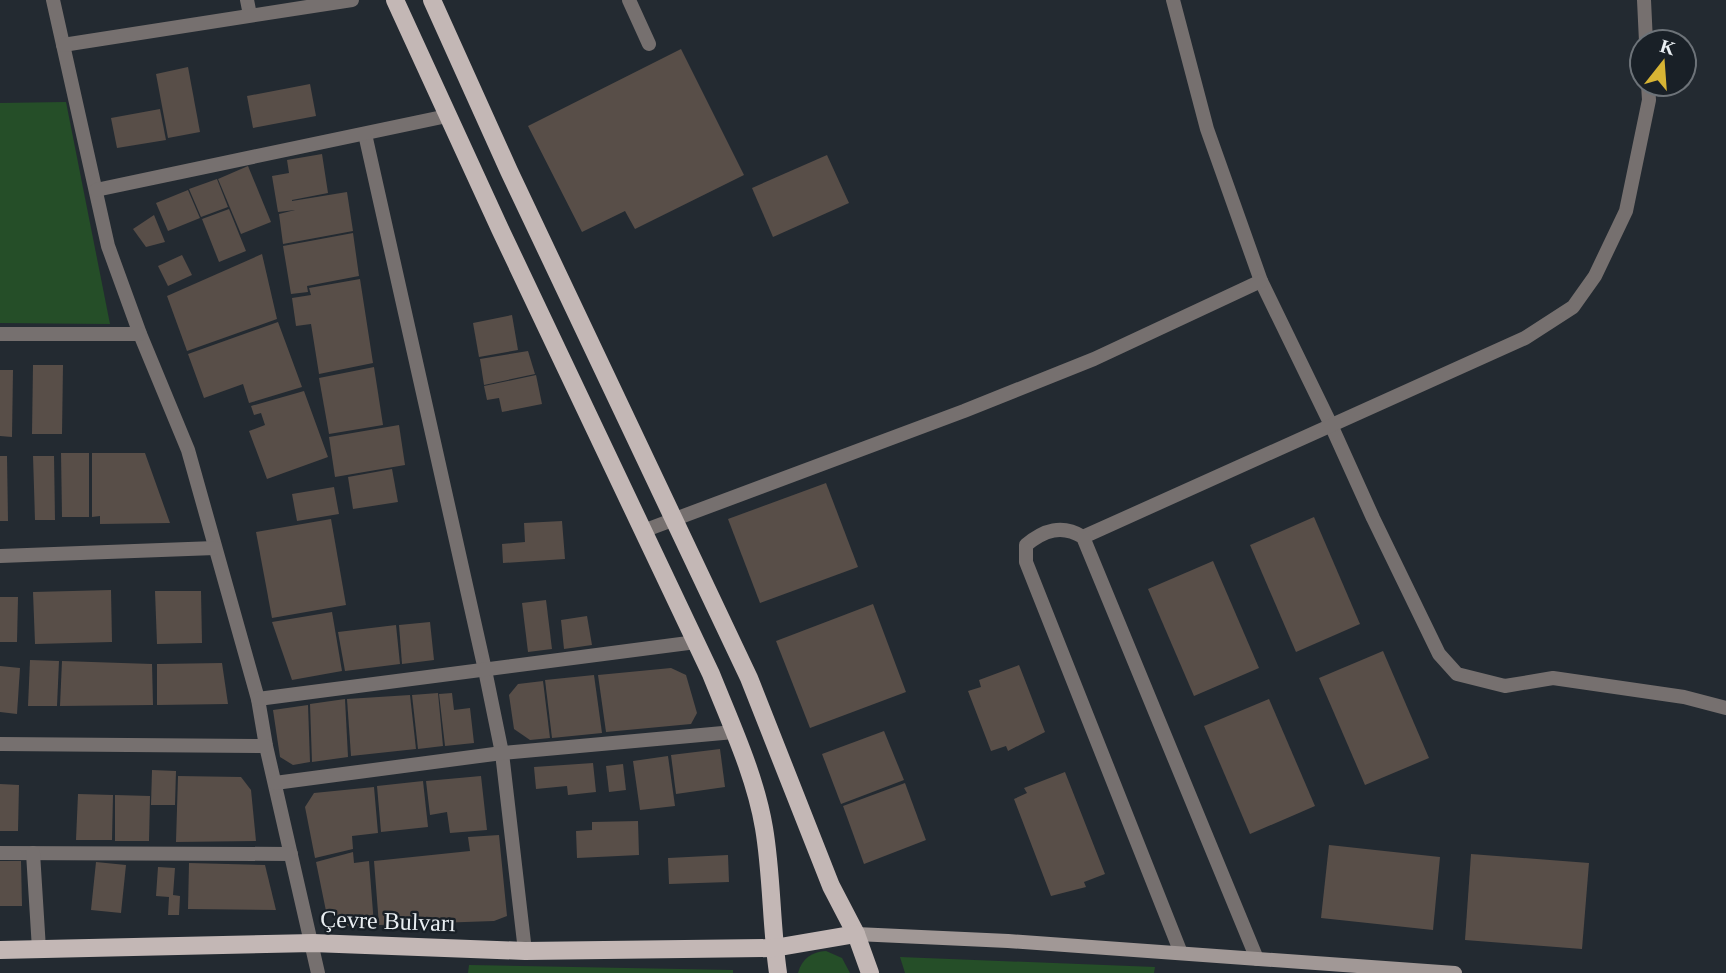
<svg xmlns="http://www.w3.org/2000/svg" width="1726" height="973" viewBox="0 0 1726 973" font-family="Georgia,serif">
  <rect width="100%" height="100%" fill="#232a31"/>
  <!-- green -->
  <g fill="#254e28">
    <path d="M66,102L110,324L0,323V103Z"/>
    <path d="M826,951L842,958L850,973H798C802,958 812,952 826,951Z"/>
    <path d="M900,957L1155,967L1154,973H905Z"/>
    <path d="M469,965L733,970V973H468Z"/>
  </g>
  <!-- building -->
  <g fill="#584e48">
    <path d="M681,49L744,175L635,229L625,211L582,232L528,126Z"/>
    <path d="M188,67L200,132L168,138L156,74Z"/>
    <path d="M310,84L316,116L253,128L247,96Z"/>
    <path d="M160,109L166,140L117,148L111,118Z"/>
    <path d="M322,154L328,193L292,200V201L347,192L353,231L283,244L279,214L295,210L278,212L272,176L289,173L287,160Z"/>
    <path d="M827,155L849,203L773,237L752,188Z"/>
    <path d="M248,166L271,222L241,234L218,179Z"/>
    <path d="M217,179L228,207L201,217L189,189Z"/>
    <path d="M188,190L200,218L168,231L156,203Z"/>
    <path d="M229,209L246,251L219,262L202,219Z"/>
    <path d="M154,215L165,242L146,247L133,229Z"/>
    <path d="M353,233L359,276L307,286L308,292L291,294L283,246Z"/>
    <path d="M262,254L277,319L187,351L167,296Z"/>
    <path d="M182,255L192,275L168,286L158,266Z"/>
    <path d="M360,279L373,363L319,374L311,324L296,326L292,298L311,295L309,288Z"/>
    <path d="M512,315L518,350L479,357L473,323Z"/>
    <path d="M278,322L302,387L249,403L243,384L204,398L188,354Z"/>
    <path d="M528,351L535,374L484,385L480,359Z"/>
    <path d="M33,365H63L62,434H32Z"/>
    <path d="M374,367L383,425L329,434L319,378Z"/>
    <path d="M0,370H13L12,437L0,436Z"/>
    <path d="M536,375L542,404L502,412L499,398L487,400L484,386Z"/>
    <path d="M304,391L328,457L267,479L249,431L265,425L261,413L254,415L251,406Z"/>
    <path d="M399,425L405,465L335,477L329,437Z"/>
    <path d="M61,453H89V517H62Z"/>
    <path d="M92,453H145L170,523L100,524V516L92,517Z"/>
    <path d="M0,456H7L8,521H0Z"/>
    <path d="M33,456H54L55,520H35Z"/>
    <path d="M392,469L398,502L353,509L348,477Z"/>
    <path d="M826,483L858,567L760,603L728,519Z"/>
    <path d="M334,487L339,514L297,521L292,494Z"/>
    <path d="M1314,517L1360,624L1296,652L1250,545Z"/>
    <path d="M331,519L346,605L272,618L256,532Z"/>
    <path d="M562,521L565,559L503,563L502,544L525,542L524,523Z"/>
    <path d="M1213,561L1259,668L1194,696L1148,589Z"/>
    <path d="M111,590L112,642L35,644L33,592Z"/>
    <path d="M155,591H201L202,643L157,644Z"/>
    <path d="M0,597H18L17,642H0Z"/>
    <path d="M546,600L552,649L528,652L522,603Z"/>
    <path d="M873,604L906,692L810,728L776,641Z"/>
    <path d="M332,612L342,671L292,680L272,622Z"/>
    <path d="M587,616L592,645L564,649L561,620Z"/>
    <path d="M430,622L434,660L402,664L399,625Z"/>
    <path d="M396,625L400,664L345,671L338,632Z"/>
    <path d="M1383,651L1429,758L1365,785L1319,678Z"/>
    <path d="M30,660L59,661L57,706H28Z"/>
    <path d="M62,661L152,664L153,705L60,706Z"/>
    <path d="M222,663L228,704L157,705V664Z"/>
    <path d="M1019,665L1045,732L1008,751L1006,746L991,751L968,691L981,687L979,680Z"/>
    <path d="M0,666L20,668L17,714L0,712Z"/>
    <path d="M671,668L686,675L697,713L691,724L606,732L598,675Z"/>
    <path d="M594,675L602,733L552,738L545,680Z"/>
    <path d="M543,681L550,738L530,740L514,729L509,695L518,684Z"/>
    <path d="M438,693L443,746L418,749L412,695Z"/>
    <path d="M452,693L454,710L470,708L474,743L445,746L439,694Z"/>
    <path d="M410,695L416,749L351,756L347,699Z"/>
    <path d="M345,699L348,757L312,762L310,704Z"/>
    <path d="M1269,699L1315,806L1250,834L1204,726Z"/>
    <path d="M308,705L310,762L293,765L280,757L273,710Z"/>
    <path d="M884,731L904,780L841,804L822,754Z"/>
    <path d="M720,749L725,787L676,794L671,755Z"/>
    <path d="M668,756L675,806L640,810L633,761Z"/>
    <path d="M593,763L596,792L568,795L567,786L536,789L534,767Z"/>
    <path d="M623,764L626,790L609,792L606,766Z"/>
    <path d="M152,770L176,771L175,805H151Z"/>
    <path d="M1065,772L1105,874L1084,882L1086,887L1051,896L1014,799L1027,793L1024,788Z"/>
    <path d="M178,776L241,777L251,790L256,841L176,842Z"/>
    <path d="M481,776L487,830L450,833L447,812L430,815L426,781Z"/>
    <path d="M423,781L428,827L381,832L377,786Z"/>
    <path d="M905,783L926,840L864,864L843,806Z"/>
    <path d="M0,784L19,785L18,831H0Z"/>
    <path d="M374,787L378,833L352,836L353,849L315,858L305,807L314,793Z"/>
    <path d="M78,794L113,795L112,840H76Z"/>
    <path d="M115,795L150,796L149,841H115Z"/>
    <path d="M638,821L639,855L577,858L576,831L592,830V822Z"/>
    <path d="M499,835L507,916L494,921L379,925L374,861L470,851L468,837Z"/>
    <path d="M1329,845L1440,857L1433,930L1321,918Z"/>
    <path d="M353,852L354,863L369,861L374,925L345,926L326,911L316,862Z"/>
    <path d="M1471,854L1589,863L1582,949L1465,940Z"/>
    <path d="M728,855L729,882L669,884L668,858Z"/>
    <path d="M0,861H21L22,906H0Z"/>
    <path d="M96,862L126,865L121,913L91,910Z"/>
    <path d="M189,863L265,865L276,910L188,909Z"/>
    <path d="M158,867L175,868L173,895L180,896L179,915H168L169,897L156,896Z"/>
  </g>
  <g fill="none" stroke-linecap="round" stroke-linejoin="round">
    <!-- lane -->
    <path stroke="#76706f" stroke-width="14" d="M629,0L649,44"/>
    <!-- street -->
    <g stroke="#76706f" stroke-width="14">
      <path d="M53,0L108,246L140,334L188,450L258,699L266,746L318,973"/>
      <path d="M247,0L250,15"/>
      <path d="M1173,0L1207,129L1261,281L1331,425L1373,518L1439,654L1457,674L1505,686L1553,678L1684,697L1726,708"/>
      <path d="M1644,0L1646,42"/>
      <path d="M63,45L352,0"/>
      <path d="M365,134L485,670L502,753L525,951"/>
      <path d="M96,190L447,116"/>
      <path d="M0,334H140"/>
      <path d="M643,531L964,411L1094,359L1261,281"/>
      <path d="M1083,537L1525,338L1573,307L1595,276L1626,211L1649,100L1648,84"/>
      <path d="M0,556L215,548"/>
      <path d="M258,699L696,642"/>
      <path d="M0,744L266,746"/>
      <path d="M275,783L502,753L734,732"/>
      <path d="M0,853L291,854"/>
      <path d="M33,853L39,949"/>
      <path d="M1181,953L1026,562V545C1044,530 1062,524 1083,537L1257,959"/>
    </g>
    <!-- secondary -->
    <path stroke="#a19896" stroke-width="14" d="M856,934L1008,941L1455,973"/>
    <!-- primary -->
    <g stroke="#c3b7b5" stroke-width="18">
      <path d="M395,0L500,229L711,674C731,724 755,775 764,828C772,875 771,925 778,973"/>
      <path d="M432,0L509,171L749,678L831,886L856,934L870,973"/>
      <path d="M0,950L313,943L525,951L774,948L856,934"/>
    </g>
  </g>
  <g text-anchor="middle" stroke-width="5" stroke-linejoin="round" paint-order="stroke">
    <!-- street labels -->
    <g font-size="24" fill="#eaeff3" stroke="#192027">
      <text transform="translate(388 921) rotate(2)" y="8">Çevre Bulvarı</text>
    </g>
  </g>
  <!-- north arrow -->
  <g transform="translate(1663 63) rotate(17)"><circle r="33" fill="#192027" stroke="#6d7379" stroke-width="2"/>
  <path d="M0-5L12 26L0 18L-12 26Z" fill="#d7b434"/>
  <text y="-10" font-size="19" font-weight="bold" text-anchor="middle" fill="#eaeff3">K</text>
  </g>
</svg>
